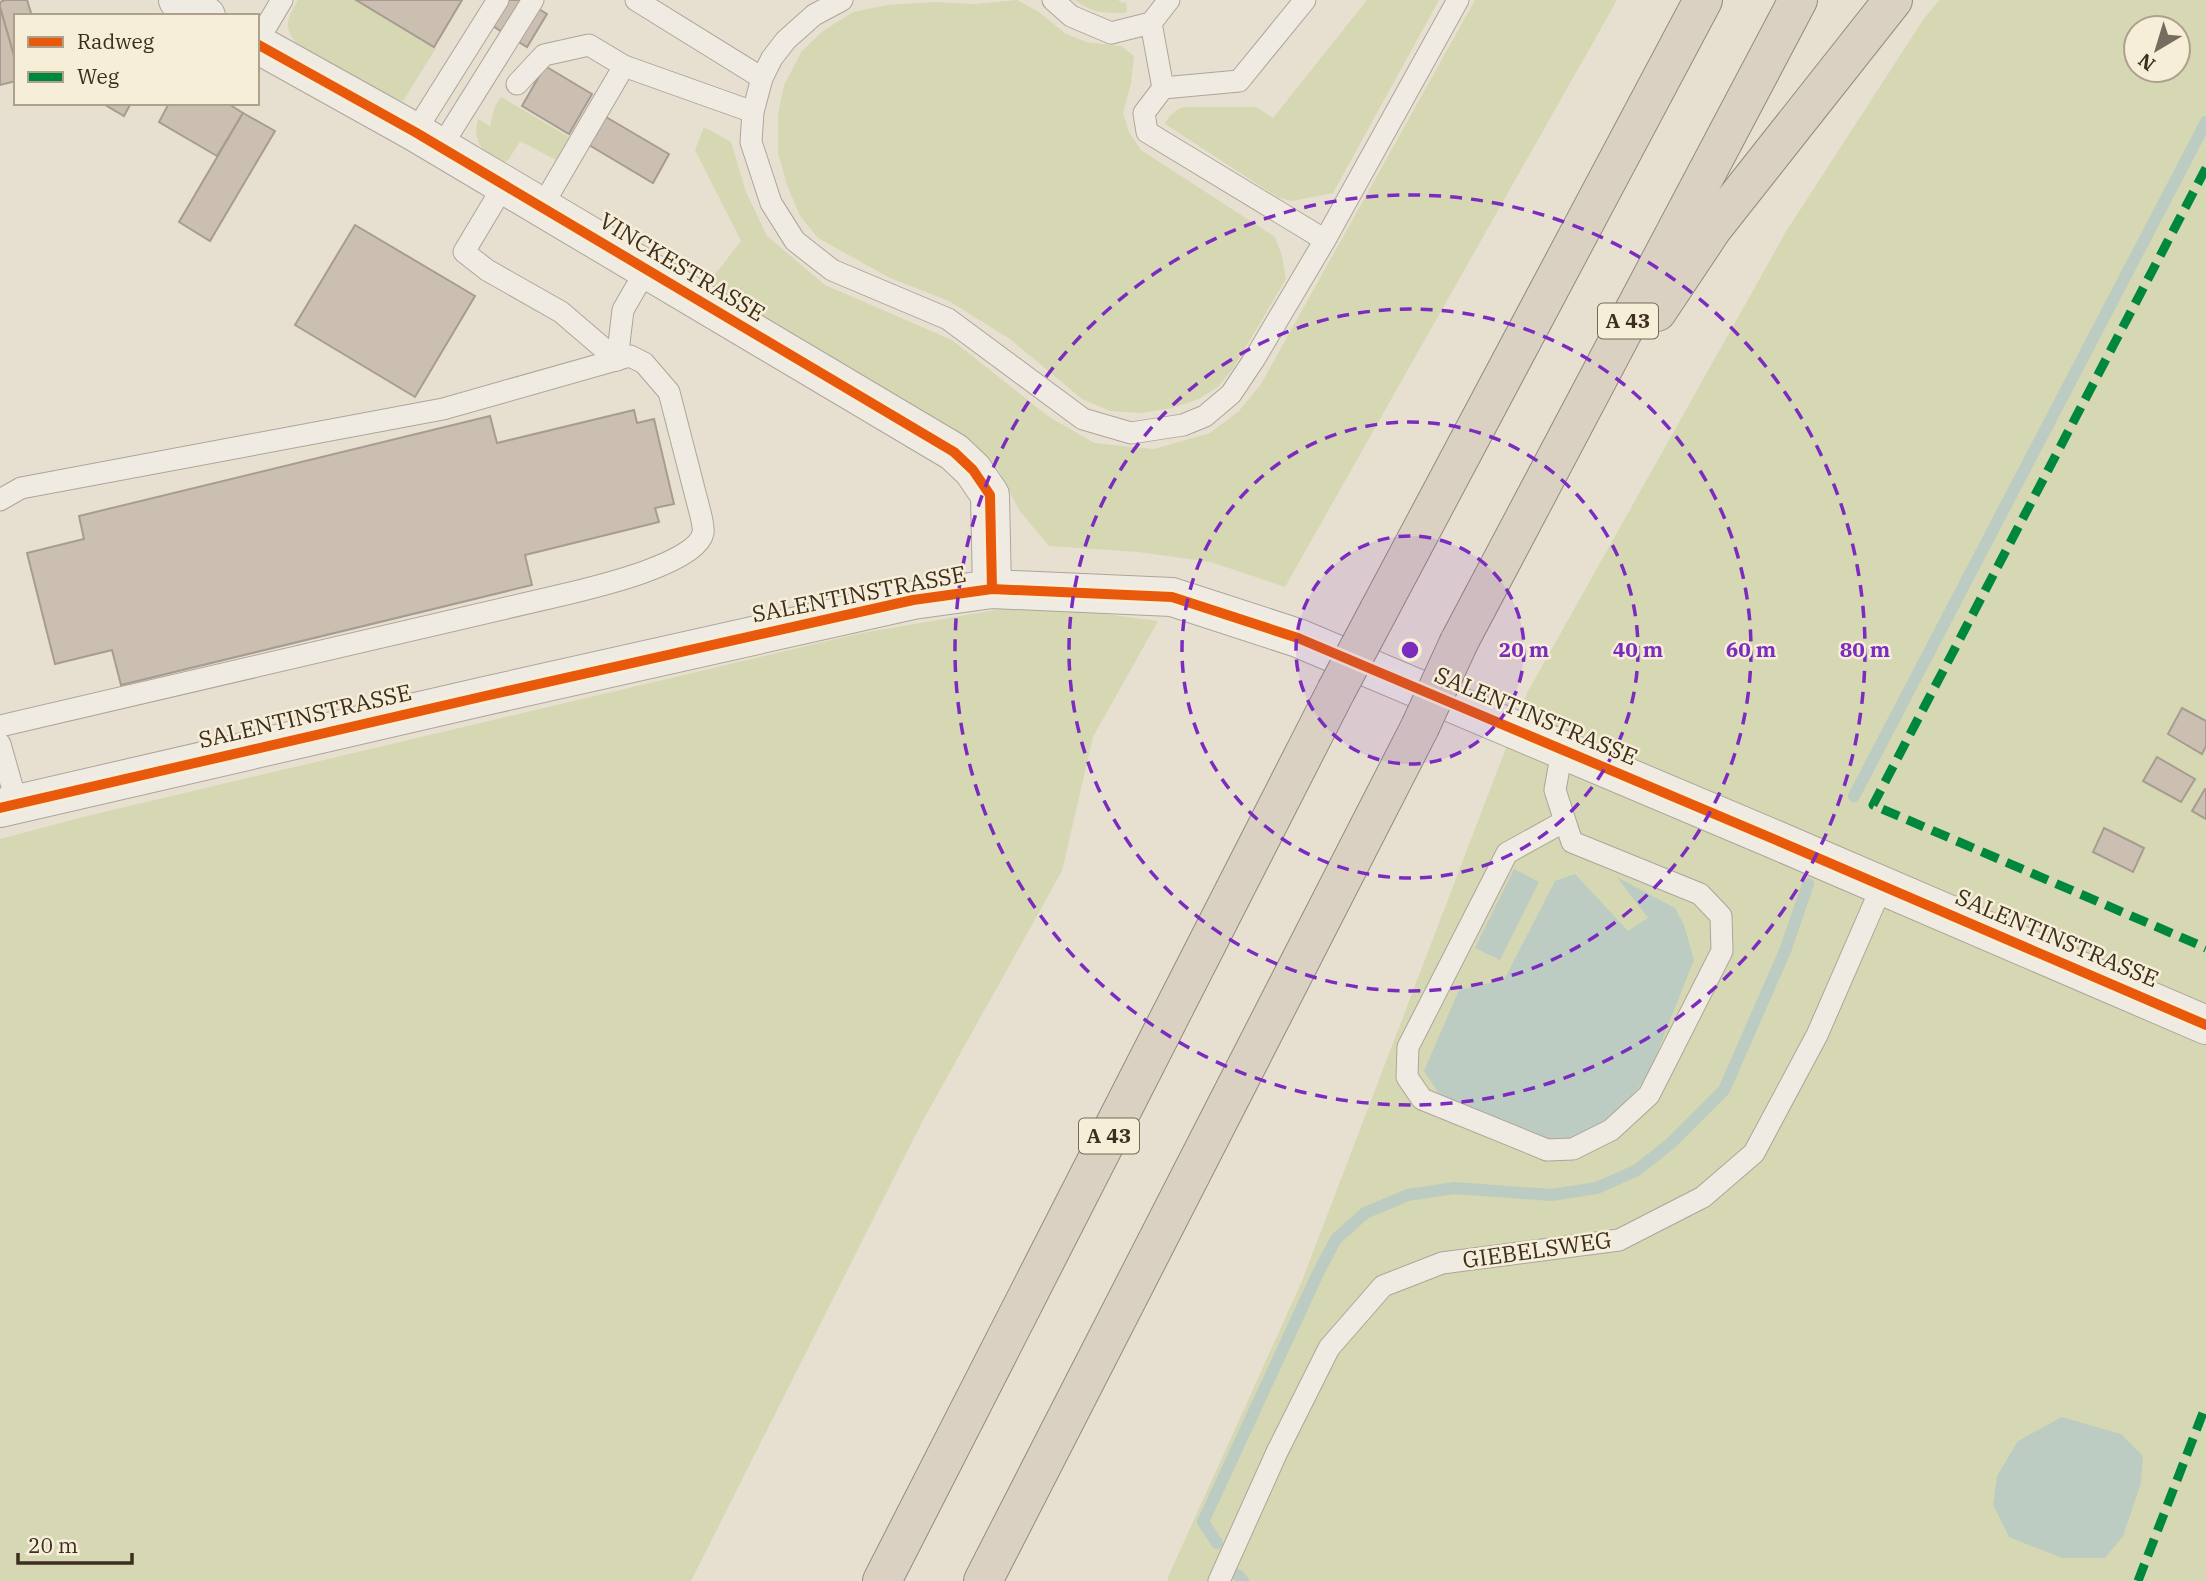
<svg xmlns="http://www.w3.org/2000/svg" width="2206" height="1581" viewBox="0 0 2206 1581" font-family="'IBM Plex Serif',serif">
  <rect width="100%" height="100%" fill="#e7e0d1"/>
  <!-- green -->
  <g fill="#d6d7b3" fill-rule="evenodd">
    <path d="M298,0H356L436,48L403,101L383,95L297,44C282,26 288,18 298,0Z"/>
    <path d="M1017,0L1039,12L1066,34L1087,42L1121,46L1134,56L1131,83L1123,113L1129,132L1141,150L1275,237L1282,256L1286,279L1234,367L1218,387L1199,399L1172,408L1142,413L1110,411L1082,399L1010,339L949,301L890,278L818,238L800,216L787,185L778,153V115L784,85L802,51L823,31L853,12L887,5L934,2L973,4Z"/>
    <path d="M1075,0H1118L1122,3L1126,2L1127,11L1125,13C1105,13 1091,13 1075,0Z"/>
    <path d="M1367,0H1439L1333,193L1292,201L1279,198L1165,124C1167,117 1177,108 1184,107H1256L1273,118Z"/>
    <path d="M1475,0H1617L1285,587L1211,562L1138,552L1049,546L1019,510L996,465L966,437L714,288L713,277L741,241L695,150L704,127L731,142L746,192L767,236L825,285L952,340L1048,416L1094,443L1154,449L1210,433L1239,411L1261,384Z"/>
    <path d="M1939,0H2206V1581H1168V1577L1302,1281L1527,693L1787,230L1923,20ZM2136,28H2178V70H2136Z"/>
    <path d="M501,97L569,137L556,160L520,141L509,159L504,163C483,154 472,143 478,119L490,126L495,106Z"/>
    <path d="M1012,607L1091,612L1158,621L1093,737L1062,871L922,1122L691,1581H0V839L83,817L857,634Z"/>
  </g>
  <!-- water -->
  <g fill="#bcccc2">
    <path d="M1514,869L1539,882L1500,960L1475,948Z"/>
    <path d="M1575,874L1628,931L1648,918L1617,877L1675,908L1684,925L1694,960L1649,1073L1624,1108L1584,1136L1552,1144L1440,1095L1424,1071L1459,990L1504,980L1555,881Z"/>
    <path d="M2062,1417L2121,1434L2143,1456L2141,1483L2123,1536L2105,1558H2062L2009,1537L1993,1505L1997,1476L2018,1441Z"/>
  </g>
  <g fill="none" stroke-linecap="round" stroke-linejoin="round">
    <!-- stream -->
    <g stroke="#bcccc2" stroke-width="12">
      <path d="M1854,796L2206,122"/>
      <path d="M1217,1543L1203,1522L1319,1271L1336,1239L1365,1213L1408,1195L1454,1188L1551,1195L1597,1188L1637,1170L1670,1144L1724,1090L1785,951L1808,884"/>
      <path d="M1238,1575L1243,1581"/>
    </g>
  </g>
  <!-- building -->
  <g fill="#cbbfb2" stroke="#a89c90" stroke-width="2">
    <path d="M5,0H27L32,16H16V63L0,7V2Z"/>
    <path d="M356,0H462L434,47Z"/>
    <path d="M506,0H524L504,33L491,25Z"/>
    <path d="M524,0L547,14L527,47L504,33Z"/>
    <path d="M0,7L16,63V81L0,85Z"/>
    <path d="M545,66L592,94L569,134L522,106Z"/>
    <path d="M102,103H131L124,116Z"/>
    <path d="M169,103H227L243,113L217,156L159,122Z"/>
    <path d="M243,113L275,131L210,241L179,222Z"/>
    <path d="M606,117L669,154L653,183L589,145Z"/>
    <path d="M355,225L475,296L415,397L295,325Z"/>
    <path d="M634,410L637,423L654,419L674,504L655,508L659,522L525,555L532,585L121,685L112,650L55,664L27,553L84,539L79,516L490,416L497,443Z"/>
    <path d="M2182,708L2206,721V746L2202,754L2168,734Z"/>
    <path d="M2157,757L2195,779L2181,802L2143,781Z"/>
    <path d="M2205,789H2206V819L2192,811Z"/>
    <path d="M2104,828L2144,848L2133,872L2093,852Z"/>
  </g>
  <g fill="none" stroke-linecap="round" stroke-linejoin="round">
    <!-- service casing -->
    <g stroke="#ada599" stroke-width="23">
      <g id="service">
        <path d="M636,0L762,78"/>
        <path d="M842,0L814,15L786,40L772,58L762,78L753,112L751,142L771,203L795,241L832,270L948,319L1083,419L1131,433L1183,425L1205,416L1231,394L1255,358L1325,240L1458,0"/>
        <path d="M1053,0L1071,16L1111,33L1151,23L1169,0"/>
        <path d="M1305,0L1239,81L1163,88L1144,113L1147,132L1325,240"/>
        <path d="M1151,23L1163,88"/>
        <path d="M257,42L282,0"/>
        <path d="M517,84L544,55L589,45L624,66L753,112"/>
        <path d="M415,132L498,0"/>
        <path d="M441,147L533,0"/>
        <path d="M504,185L464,252L487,270L561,312L617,360"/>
        <path d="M541,208L624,66"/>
        <path d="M617,360L623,310L646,270"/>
        <path d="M0,500L21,488L443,409L630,356L644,363L669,392L701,516C702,521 704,528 703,533C697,564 591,588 562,595L0,726"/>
        <path d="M0,744L17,804"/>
        <path d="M1562,751L1555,790L1565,821L1507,853L1408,1047L1407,1077L1422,1099L1547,1150L1573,1149L1611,1130L1649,1095L1722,951L1721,916L1700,894L1572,842L1565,821"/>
        <path d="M1219,1581L1277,1452L1329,1348L1383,1286L1442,1263L1619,1240L1703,1197L1754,1153L1817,1035L1882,886"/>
      </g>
    </g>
    <!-- minor casing -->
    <g stroke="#ada599" stroke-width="40">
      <g id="minor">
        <path d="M178,0L206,16"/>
        <path d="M257,44L415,132L954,452L973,470L990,495L992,589"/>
      </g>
    </g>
    <!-- tertiary casing -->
    <g stroke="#ada599" stroke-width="40">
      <path id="tertiary" d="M0,808L485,696L913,600L992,589L1172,597L1298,638L1776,840L2206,1025"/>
    </g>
    <!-- motorway casing -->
    <g stroke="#928b80" stroke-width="40">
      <g id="motorway">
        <path d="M1657,312L1713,228L1893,0"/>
        <path d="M1379,610L1703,0"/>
        <path d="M1459,642L1798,0"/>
        <path d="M882,1581L1336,691"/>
        <path d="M983,1581L1420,727"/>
      </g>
    </g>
    <!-- service -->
    <use href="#service" stroke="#efebe3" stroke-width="21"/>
    <!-- minor -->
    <use href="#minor" stroke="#efebe3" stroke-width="38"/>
    <!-- tertiary -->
    <use href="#tertiary" stroke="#efebe3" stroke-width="38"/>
    <!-- motorway -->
    <use href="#motorway" stroke="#dad1c2" stroke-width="38"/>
    <!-- motorway-bridge casing -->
    <g stroke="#928b80" stroke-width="40" stroke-linecap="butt">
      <g id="motorway-bridge">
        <path d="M1336,691L1379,610"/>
        <path d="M1420,727L1459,642"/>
      </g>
    </g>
    <!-- motorway-bridge -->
    <use href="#motorway-bridge" stroke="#dad1c2" stroke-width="38"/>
    <!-- quiet -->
    <g stroke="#00873e" stroke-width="9" stroke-dasharray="18 9" stroke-linecap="butt">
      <path d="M2206,168L1873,805L2206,948"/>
      <path d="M2138,1581L2206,1405"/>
    </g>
    <!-- cycleway casing -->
    <g stroke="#f7eed8" stroke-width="15">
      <g id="cycleway">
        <path d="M257,44L415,132L954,452L973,470L990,495L992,589"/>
        <path d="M0,808L485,696L913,600L992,589L1172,597L1298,638L1776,840L2206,1025"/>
      </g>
    </g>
    <!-- cycleway -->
    <use href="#cycleway" stroke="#e8590c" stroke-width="10"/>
  </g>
  <!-- distance rings -->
  <circle cx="1410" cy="650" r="114" fill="#7b2cbf" fill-opacity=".12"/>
  <g fill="none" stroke="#7b2cbf" stroke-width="3.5" stroke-dasharray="12 9">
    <circle cx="1410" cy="650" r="114"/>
    <circle cx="1410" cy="650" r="228"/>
    <circle cx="1410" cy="650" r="341"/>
    <circle cx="1410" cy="650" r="455"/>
  </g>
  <g text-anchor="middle" stroke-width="5" stroke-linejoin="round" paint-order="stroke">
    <!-- shield labels -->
    <g fill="#f7eed8" stroke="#756857" stroke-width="2">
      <rect x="1598" y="303.5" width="60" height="35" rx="5"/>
      <rect x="1079" y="1118.5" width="60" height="35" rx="5"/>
    </g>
    <g font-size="21" font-weight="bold" fill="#3d2e20">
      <text x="1628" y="328">A 43</text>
      <text x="1109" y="1143">A 43</text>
    </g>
    <!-- street labels -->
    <g font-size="23" fill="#3d2e20" stroke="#f7eed8">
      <text transform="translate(682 267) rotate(31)" y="8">VINCKESTRASSE</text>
      <text transform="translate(859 594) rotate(-11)" y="8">SALENTINSTRASSE</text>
      <text transform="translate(305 716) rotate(-13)" y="8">SALENTINSTRASSE</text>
      <text transform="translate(1536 716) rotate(23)" y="8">SALENTINSTRASSE</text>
      <text transform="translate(2057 938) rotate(23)" y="8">SALENTINSTRASSE</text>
      <text transform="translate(1537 1250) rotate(-8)" y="8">GIEBELSWEG</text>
    </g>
  </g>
  <circle cx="1410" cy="650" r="10" fill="#7b2cbf" stroke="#f7eed8" stroke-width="3.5"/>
  <g font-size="21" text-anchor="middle" font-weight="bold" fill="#7b2cbf" stroke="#f7eed8" stroke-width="5" stroke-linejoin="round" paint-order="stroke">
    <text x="1524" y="657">20 m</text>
    <text x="1638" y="657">40 m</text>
    <text x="1751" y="657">60 m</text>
    <text x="1865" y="657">80 m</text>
  </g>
  <!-- legend -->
  <rect x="14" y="14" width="245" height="91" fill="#f7eed8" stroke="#ada18e" stroke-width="2"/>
  <rect x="28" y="37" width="35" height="10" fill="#e8590c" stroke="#ada18e" stroke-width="2"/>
  <text x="77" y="49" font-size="21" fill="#3d2e20">Radweg</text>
  <rect x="28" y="72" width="35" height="10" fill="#00873e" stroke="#ada18e" stroke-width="2"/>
  <text x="77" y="84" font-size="21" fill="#3d2e20">Weg</text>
  <!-- north arrow -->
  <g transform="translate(2157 49) rotate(218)"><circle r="33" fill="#f7eed8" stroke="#ada18e" stroke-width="2"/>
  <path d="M0-5L12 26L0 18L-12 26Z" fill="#786c5e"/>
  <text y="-10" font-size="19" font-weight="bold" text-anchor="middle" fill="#3d2e20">N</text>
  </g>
  <!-- scale -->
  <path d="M18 1553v10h114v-10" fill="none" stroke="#3d2e20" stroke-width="3.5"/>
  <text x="28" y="1553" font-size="21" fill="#3d2e20" stroke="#f7eed8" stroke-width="5" paint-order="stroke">20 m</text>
</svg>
